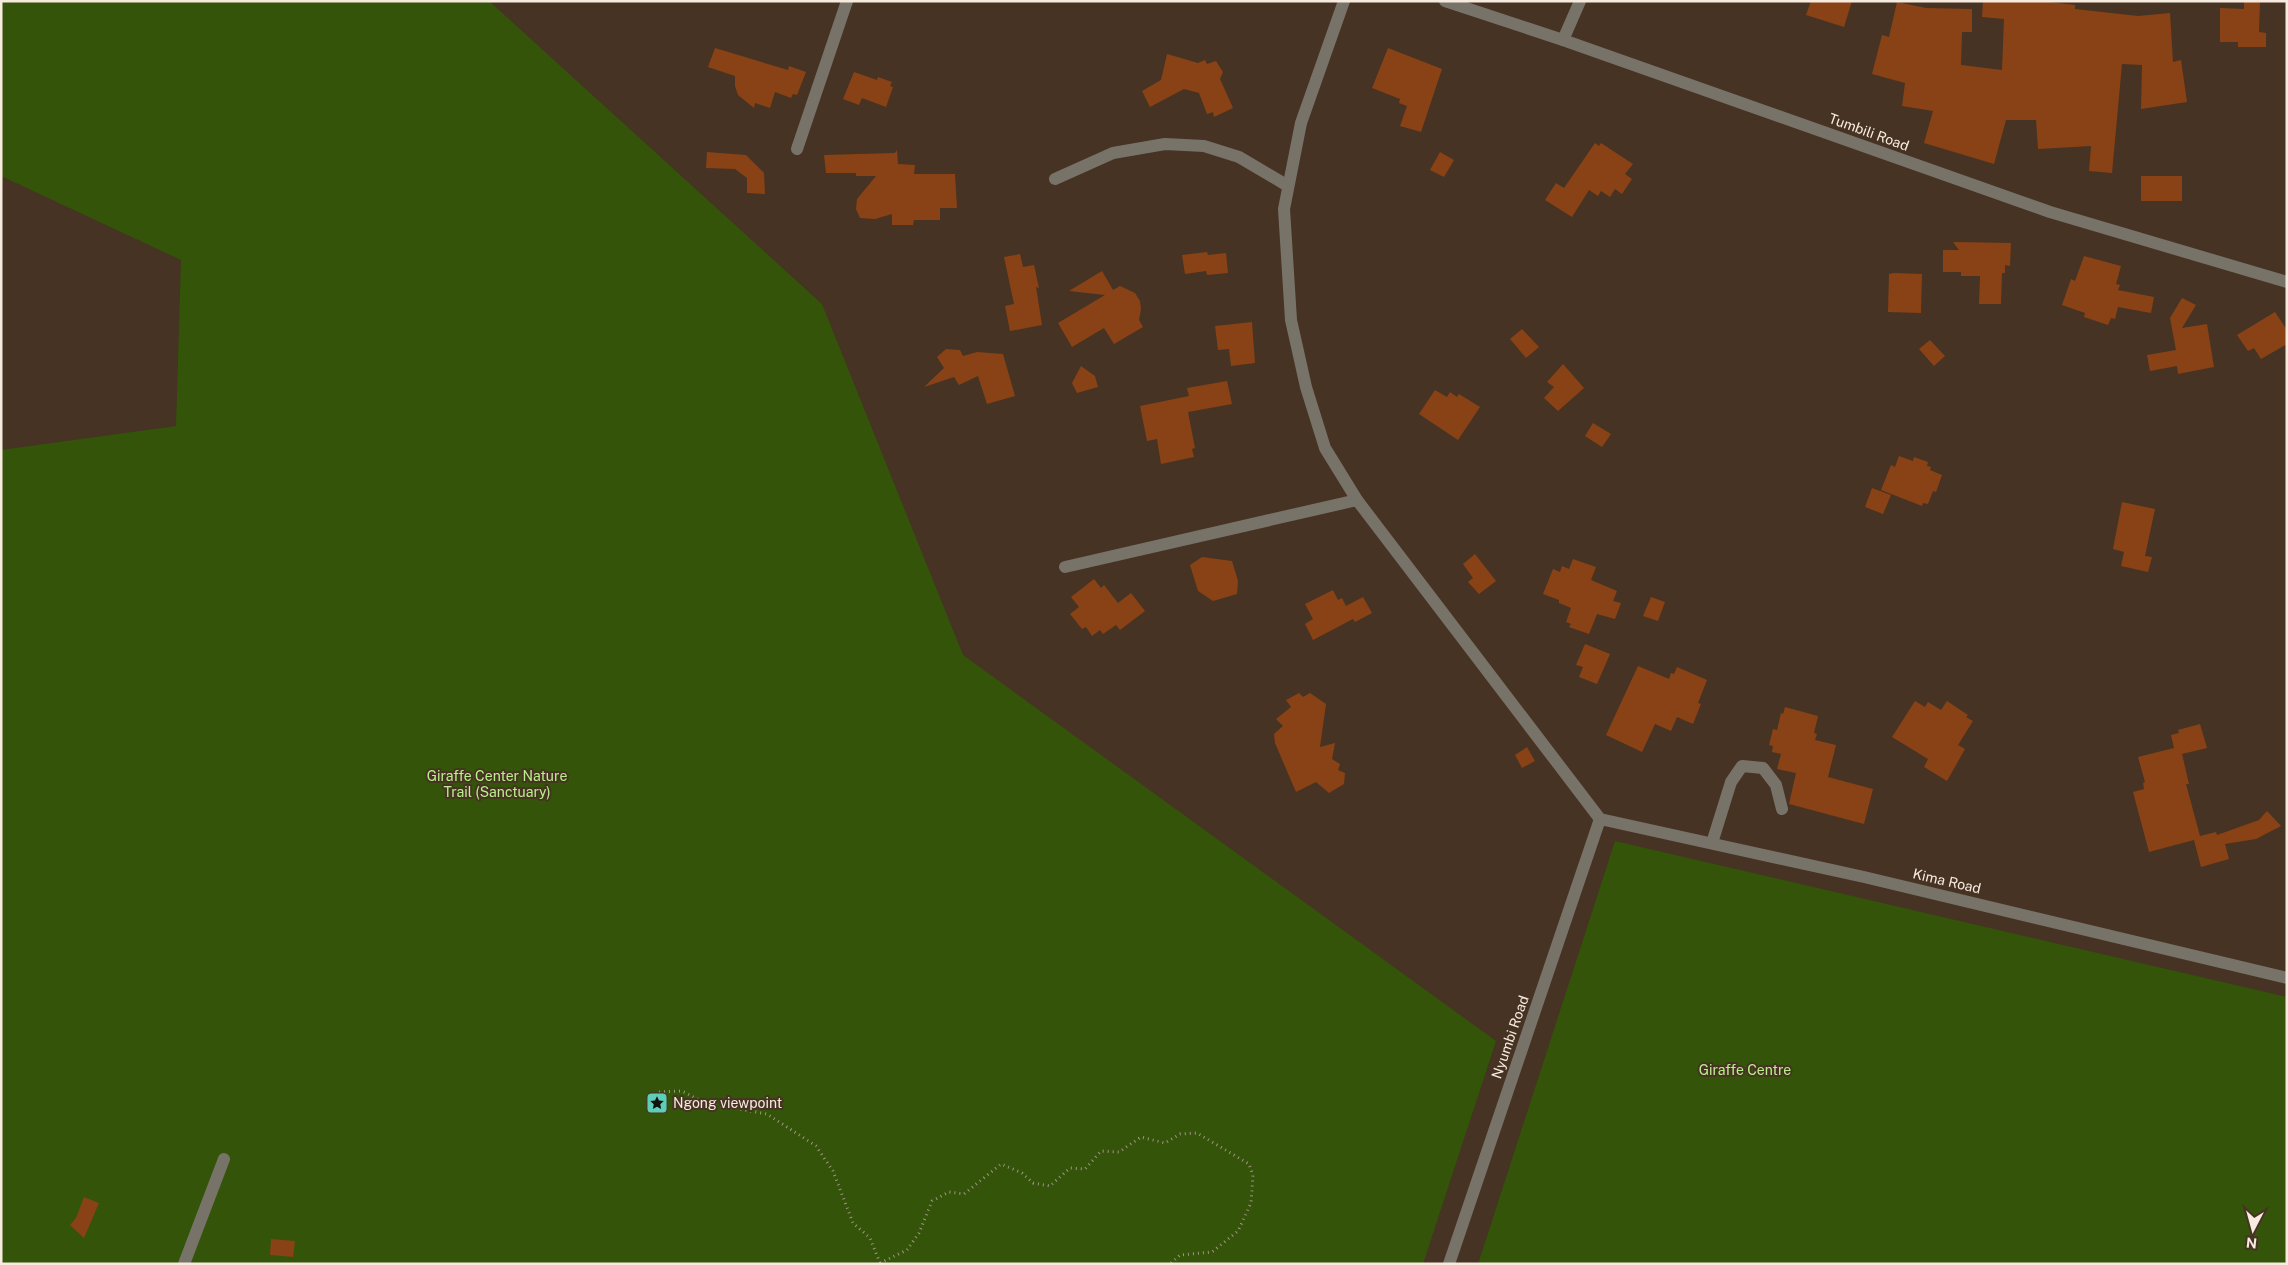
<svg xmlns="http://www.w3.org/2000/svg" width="2288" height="1265" viewBox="0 0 2288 1265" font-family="'Public Sans',sans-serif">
  <rect width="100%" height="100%" fill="#463323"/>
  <!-- green -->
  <g fill="#335409">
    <path d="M1,1H489L822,304L963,655L1496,1041L1423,1264H1V450L176,426L181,260L1,176Z"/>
    <path d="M1615,841L2287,997V1264H1478Z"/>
  </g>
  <!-- building -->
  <g fill="#894215">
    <path d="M1811,1H1852L1844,27L1806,15Z"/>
    <path d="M1983,1H2041L2075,5V9L2138,16L2170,13L2173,62L2181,60L2187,102L2141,109L2142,65L2122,64L2112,173L2089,171L2091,146L2038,149L2036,120H2006L1994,164L1924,143L1933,111L1902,106L1905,83L1872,74L1882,35L1889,37L1897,2L1926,8L1972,9V32H1962L1961,65L2002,70L2004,19L1982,17Z"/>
    <path d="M2244,1H2260L2259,32L2266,33V47H2238V42H2220V8L2244,9Z"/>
    <path d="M715,48L788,70L789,66L806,72L797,95L793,94L791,98L775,92L770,108L755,103L754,108L738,95L735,86V76L708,67Z"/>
    <path d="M1388,48L1442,69L1421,132L1400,126L1407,106L1399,103L1400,99L1372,88Z"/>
    <path d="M1167,54L1198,63L1205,60L1207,64L1216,61L1223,72L1220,79L1233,108L1214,117L1213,112L1207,114L1199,93L1184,89L1150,107L1142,91L1161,80Z"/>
    <path d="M854,72L877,80L878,77L892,82L890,86L893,87L886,107L862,98L859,105L843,99Z"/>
    <path d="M1595,143L1599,146L1601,143L1633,164L1625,174L1632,179L1622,194L1615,189L1610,197L1601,191L1598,196L1589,190L1572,217L1545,200L1556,183L1564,188Z"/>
    <path d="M897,150L898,164L915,165L914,174H955L957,208H940V220H914L913,225H892V214L875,219L860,218L856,209L857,199L876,176H856V173H826L824,155L895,153Z"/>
    <path d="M707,152L746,155L764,173L765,194L747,193V178L735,169L706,168Z"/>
    <path d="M1440,152L1454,160L1444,177L1430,170Z"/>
    <rect x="2141" y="176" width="41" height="25"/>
    <path d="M1953,242L2011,243L2010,266L2005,265V273H2002L2001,304H1979L1980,276H1961V272H1943V250H1959Z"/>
    <path d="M1207,252L1208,255L1226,253L1228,273L1207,275L1206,271L1185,274L1182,255Z"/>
    <path d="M1020,254L1023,267L1034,265L1039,288L1036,287L1042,325L1010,331L1005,306L1014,304L1004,257Z"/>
    <path d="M2084,256L2121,266L2116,284L2120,285L2118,290L2154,297L2151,313L2118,307L2115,319L2111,318L2108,325L2084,317L2085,313L2062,305L2071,279L2075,281Z"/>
    <path d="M1102,271L1113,290L1120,286L1135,293L1140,301L1141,309L1139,320L1143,327L1114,344L1104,328L1072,347L1058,323L1105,295L1069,291Z"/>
    <path d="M1894,273L1922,274L1921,313L1888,312L1889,274Z"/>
    <path d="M2182,298L2196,305L2182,328L2207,324L2214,367L2178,374L2177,366L2150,371L2147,355L2176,350L2170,318Z"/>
    <path d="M2275,312L2287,330V344L2261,359L2254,348L2248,351L2237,335Z"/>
    <path d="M1252,322L1255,363L1231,366L1229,349L1218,350L1215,326Z"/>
    <path d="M1522,329L1539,347L1526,358L1510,339Z"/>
    <path d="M1930,340L1945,356L1934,366L1919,349Z"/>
    <path d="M946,349L960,350L963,356L977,352L1003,354L1015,396L987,404L978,376L959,385L954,377L924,387L944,368L937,357Z"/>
    <path d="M1563,364L1584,388L1558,411L1544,398L1554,387L1547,382Z"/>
    <path d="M1081,366L1095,376L1098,387L1077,393L1072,383Z"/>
    <path d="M1227,381L1232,404L1188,412L1195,448L1192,449L1194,457L1161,464L1157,439L1147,441L1140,406L1189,396L1187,388Z"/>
    <path d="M1435,390L1447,397L1450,392L1457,397L1459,394L1480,407L1458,440L1419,414Z"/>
    <path d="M1593,423L1611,434L1602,447L1585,436Z"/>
    <path d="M1899,456L1913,461L1914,457L1928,462L1927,466L1931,467L1930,470L1942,475L1936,492L1933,491L1928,504L1923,503L1922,506L1881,490L1891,465L1895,467Z"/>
    <path d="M1872,488L1891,495L1883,514L1865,507Z"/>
    <path d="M2122,502L2155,509L2145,556L2152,557L2148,572L2121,566L2124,552L2113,549Z"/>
    <path d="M1475,554L1496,581L1479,594L1468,582L1473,578L1463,564Z"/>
    <path d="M1202,557L1232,561L1238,581L1237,594L1213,601L1198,591L1190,565Z"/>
    <path d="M1573,559L1596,567L1591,580L1617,591L1613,601L1621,603L1615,619L1597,614L1589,634L1569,627L1571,624L1566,622L1571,608L1559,603V600L1543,594L1553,569L1560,572L1562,566L1569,569Z"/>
    <path d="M1094,579L1101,588L1104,585L1118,603L1131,593L1145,611L1120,630L1116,625L1103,634L1100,630L1092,636L1086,627L1082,629L1070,614L1079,607L1071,597Z"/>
    <path d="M1333,590L1338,600L1342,598L1346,606L1363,597L1372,613L1355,622L1353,619L1313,640L1305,624L1313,619L1305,604Z"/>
    <path d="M1651,597L1665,602L1658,621L1643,616Z"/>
    <path d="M1585,644L1610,654L1597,684L1579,677L1583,667L1576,665Z"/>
    <path d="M1638,666L1669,679L1671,673L1674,674L1677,667L1707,680L1698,703L1701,704L1693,724L1677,717L1671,731L1655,724L1642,752L1606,735Z"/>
    <path d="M1299,693L1303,697L1310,693L1326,704L1320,747L1335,743L1332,759L1340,764L1338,770L1345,773L1344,784L1329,793L1316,782L1296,792L1275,743L1274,734L1283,726L1276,719L1291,707L1286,700Z"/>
    <path d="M1915,701L1925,707L1928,702L1941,710L1947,701L1968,715L1966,717L1973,721L1958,745L1965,749L1947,781L1924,767L1928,759L1892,737Z"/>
    <path d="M1785,707L1818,716L1814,733L1817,734L1815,740L1836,745L1828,777L1873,789L1864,824L1789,804L1796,773L1777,769L1781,754L1772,752L1773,746L1769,745L1773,729L1777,730L1781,713L1783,714Z"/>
    <path d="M2200,724L2207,748L2182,754L2189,784H2186L2200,836L2216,832L2217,835L2259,820L2267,811L2281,826L2256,839L2225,844L2229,859L2201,867L2194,840L2149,852L2133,792L2144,789L2143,783L2145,782L2138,757L2174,748L2171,735L2179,733L2178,730Z"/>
    <path d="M1527,747L1535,761L1522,768L1515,755Z"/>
    <path d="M84,1197L99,1203L84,1238L70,1225L76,1218Z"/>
    <path d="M271,1239L295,1241L293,1257L270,1255Z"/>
  </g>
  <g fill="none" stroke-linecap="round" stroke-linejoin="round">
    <!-- path -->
    <g stroke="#a29386" stroke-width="3" stroke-dasharray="1 4" stroke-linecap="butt">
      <path d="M659,1092L682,1091L705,1103L767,1114L816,1146L833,1171L853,1223L870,1238L880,1263"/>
      <path d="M880,1263L907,1250L919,1233L932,1201L949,1192L964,1194L1001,1164L1022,1173L1033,1183L1050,1186L1070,1168L1085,1169L1101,1151L1119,1152L1141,1137L1165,1143L1180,1134L1197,1133L1249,1164L1253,1175L1251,1203L1238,1231L1212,1252L1180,1255L1170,1264"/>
    </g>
    <!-- minor -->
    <g stroke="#787369" stroke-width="12">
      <path d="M1344,1L1301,123L1284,209L1291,320L1306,387L1325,448L1357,500L1600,819"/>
      <path d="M1445,1L1563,40L2050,212L2287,282"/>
      <path d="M1563,40L1580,1"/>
      <path d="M797,149L847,1"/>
      <path d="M1055,179L1113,153L1165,144L1204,146L1239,157L1288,186"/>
      <path d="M1065,567L1357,500"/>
      <path d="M1600,819L1864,877L2287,978"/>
      <path d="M1712,843L1731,782L1742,766L1763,768L1776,785L1782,809"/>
      <path d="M184,1264L224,1159"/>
      <path d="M1449,1264L1600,819"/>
    </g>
  </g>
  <!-- icons -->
  <defs>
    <g id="sight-square" transform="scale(1.125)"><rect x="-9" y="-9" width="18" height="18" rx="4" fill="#5eceb8" stroke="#463323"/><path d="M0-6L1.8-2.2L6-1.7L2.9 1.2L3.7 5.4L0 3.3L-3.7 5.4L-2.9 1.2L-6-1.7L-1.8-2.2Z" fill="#111"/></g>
  </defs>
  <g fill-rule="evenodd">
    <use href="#sight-square" x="657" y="1103"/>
  </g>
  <g text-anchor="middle" stroke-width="4" stroke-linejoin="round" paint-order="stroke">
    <!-- street labels -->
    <g font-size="14" fill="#f7ebe0" stroke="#463323">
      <text transform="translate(1869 132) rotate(20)" y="5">Tumbili Road</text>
      <text transform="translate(1947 881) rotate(13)" y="5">Kima Road</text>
      <text transform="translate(1510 1037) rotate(-71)" y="5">Nyumbi Road</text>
    </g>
    <!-- park labels -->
    <g font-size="14" fill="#baf08b" stroke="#463323">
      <text x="497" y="781">Giraffe Center Nature<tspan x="497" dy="16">Trail (Sanctuary)</tspan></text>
      <text x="1745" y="1075">Giraffe Centre</text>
    </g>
    <!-- poi labels -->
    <g font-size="14" fill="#f7ebe0" stroke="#463323" text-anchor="start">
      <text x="673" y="1108">Ngong viewpoint</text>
    </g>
  </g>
  <!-- border -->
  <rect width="2288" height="1265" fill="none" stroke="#f7ebe0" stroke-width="5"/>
  <!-- north arrow -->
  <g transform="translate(2253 1230) rotate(186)" stroke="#463323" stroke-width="4" paint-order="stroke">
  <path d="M0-4L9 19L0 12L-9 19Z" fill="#f7ebe0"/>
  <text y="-8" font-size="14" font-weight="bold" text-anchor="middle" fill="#f7ebe0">N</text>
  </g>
</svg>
